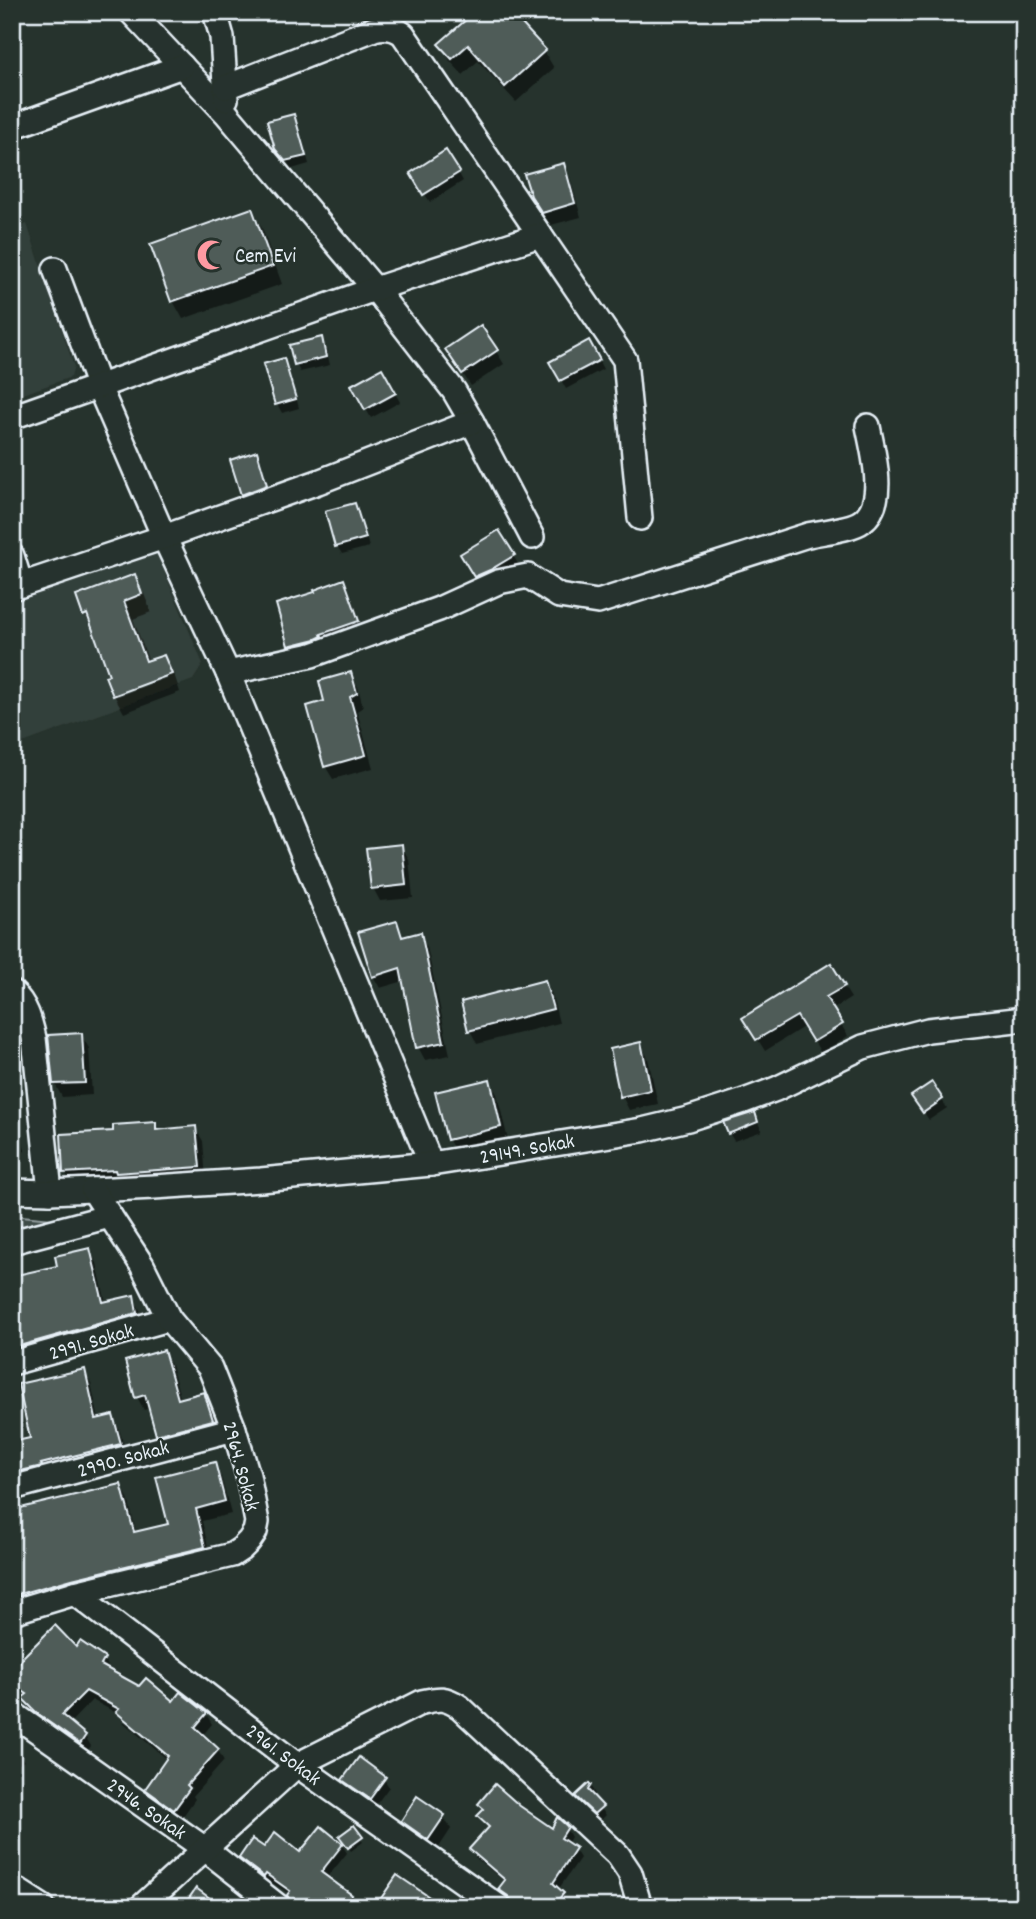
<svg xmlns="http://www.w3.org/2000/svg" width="1036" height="1919" viewBox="0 0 1036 1919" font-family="Dekko,sans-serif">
  <rect width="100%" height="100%" fill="#26332d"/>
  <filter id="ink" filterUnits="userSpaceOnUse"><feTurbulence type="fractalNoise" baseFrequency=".0143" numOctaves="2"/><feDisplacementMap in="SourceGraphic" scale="14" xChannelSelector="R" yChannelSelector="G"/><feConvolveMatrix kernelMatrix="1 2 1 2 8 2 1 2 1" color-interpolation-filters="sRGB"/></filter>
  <g filter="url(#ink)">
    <!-- built -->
    <g fill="#333f3a">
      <path d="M27,224L74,367L71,377L12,398V230Z"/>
      <path d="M141,553L157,554L203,664L193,680L12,747V599Z"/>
    </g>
    <!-- green -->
    <path fill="#3e4b47" stroke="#939ea0" stroke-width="2" d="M12,1215L51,1219L52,1225L12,1234Z"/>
    <!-- shadow -->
    <g fill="#0007" fill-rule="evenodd">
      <path d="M477,12L544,51L554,68L516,102L478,61L463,75L450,61L440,44Z"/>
      <path d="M293,116L298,124L309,164L292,169L277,148Z"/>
      <path d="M563,165L570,178L581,217L551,225L540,210Z"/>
      <path d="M458,172L463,181L430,202L412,174Z"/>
      <path d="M252,210L262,228L282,284L183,319L173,301Z"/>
      <path d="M321,339L326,348L330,365L300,372L296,364Z"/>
      <path d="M589,343L603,369L566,389L551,362Z"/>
      <path d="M496,351L504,364L471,386L455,362Z"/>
      <path d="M283,360L288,368L299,408L282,413L277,404Z"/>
      <path d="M382,370L400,402L371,418L353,386Z"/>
      <path d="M256,453L261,462L271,494L247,502L243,494Z"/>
      <path d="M354,505L359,513L369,547L342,554L337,546Z"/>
      <path d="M499,532L521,569L483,590L462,555Z"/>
      <path d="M134,576L144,594L151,612L133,619L149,662L164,657L174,674L180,692L124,713L114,695L112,676L95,633L85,615ZM165,675L166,678L118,696V692Z"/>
      <path d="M343,581L351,595L365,635L297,658L290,645L317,594Z"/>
      <path d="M350,674L358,687L363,707L357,711L373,768L333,779L325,766L327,702Z"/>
      <path d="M401,846L409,859L413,898L380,901L373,888Z"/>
      <path d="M396,923L404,939L420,934L427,947L450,1055L425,1060L418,1047L404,981L380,988L373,976Z"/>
      <path d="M831,966L851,998L832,1010L848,1036L821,1053L805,1026L765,1051L745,1019Z"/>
      <path d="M545,982L552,995L559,1023L477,1044L470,1030Z"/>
      <path d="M81,1035L89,1048L92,1095L62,1097L55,1084Z"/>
      <path d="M12,1043L17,1078L19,1126L25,1151L12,1154Z"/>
      <path d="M640,1044L648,1058L658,1104L629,1110L622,1096Z"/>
      <path d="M489,1081L497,1094L508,1140L456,1152L448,1139Z"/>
      <path d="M942,1100L947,1108L929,1120L919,1105Z"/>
      <path d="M754,1114L762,1131L734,1141L729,1133Z"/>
      <path d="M155,1124L159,1131L195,1128L203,1141L206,1179L73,1186L65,1172L115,1133Z"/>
      <path d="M89,1250L97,1263L106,1303L133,1297L140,1310L144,1327L12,1365V1274L16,1273L18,1276L59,1268Z"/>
      <path d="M163,1352L171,1365L181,1400L203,1394L211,1407L219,1433L165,1448L158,1435L150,1408L144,1410L137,1397Z"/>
      <path d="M84,1371L91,1383L99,1420L112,1417L119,1429L127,1456L12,1488V1444L32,1439Z"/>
      <path d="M214,1464L221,1477L231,1514L202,1521L211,1559L12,1609V1513L121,1486L128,1498L136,1533L170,1525Z"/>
      <path d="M76,1650L104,1659L110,1670L109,1671L174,1704L206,1714L212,1724L202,1736L218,1750L224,1761L193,1796L195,1799L181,1819L153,1800L147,1790L168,1760L124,1723L120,1715L92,1700L69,1724L85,1736L91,1746L86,1753L48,1726L30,1709L25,1698L15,1691L12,1686V1676ZM124,1717L176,1760L174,1763L124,1721Z"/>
      <path d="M12,1742L24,1761L12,1769Z"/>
      <path d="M384,1779L389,1787L375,1806L349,1788L344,1780Z"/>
      <path d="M590,1785L595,1794L593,1798L606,1815L600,1821L582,1805L578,1796Z"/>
      <path d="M480,1804L519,1808L552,1830L566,1828L571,1837L567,1844L575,1850L580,1858L558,1890L566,1901L564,1907H516L505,1897L500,1889L505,1882L476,1858L471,1850L489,1829L479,1817L484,1811Z"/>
      <path d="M443,1816L451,1829L436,1852L411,1834L403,1821Z"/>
      <path d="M353,1828L363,1842L351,1851L343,1840Z"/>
      <path d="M342,1845L347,1853L327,1878L350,1896L355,1904L353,1907H295L290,1894L271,1882L269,1884L246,1866L241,1858L264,1849L301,1854Z"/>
      <path d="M236,1900L245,1906V1907H231Z"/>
    </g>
    <!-- building -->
    <g fill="#505c59" stroke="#e8f1f8" stroke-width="2">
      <path d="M475,12H511L546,50L505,87L468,45L452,59L438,44Z"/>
      <path d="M294,114L306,156L285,161L275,149L267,121Z"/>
      <path d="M446,150L460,172L423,195L410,173Z"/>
      <path d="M564,163L575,203L542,213L531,196L524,174Z"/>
      <path d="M252,208L273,266L171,302L150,244Z"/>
      <path d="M481,325L498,350L462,374L445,349Z"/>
      <path d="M322,337L326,357L294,365L289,345Z"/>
      <path d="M589,340L600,360L560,381L549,362Z"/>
      <path d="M284,358L296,399L275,405L263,364Z"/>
      <path d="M382,368L396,393L365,410L351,385Z"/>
      <path d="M257,451L267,485L241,495L230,460Z"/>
      <path d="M355,503L366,538L335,547L325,511Z"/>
      <path d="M499,530L515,555L490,570L474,577L460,554Z"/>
      <path d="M135,574L142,594L124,601L146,661L164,655L172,674L113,696L105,676L109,675L87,614L83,616L76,596Z"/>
      <path d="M344,579L359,621L321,634L322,636L316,639L288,646L276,604L315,592L314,590Z"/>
      <path d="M351,672L357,693L350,697L366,755L324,767L307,706L324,701L319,681Z"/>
      <path d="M402,844L406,885L371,889L366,848Z"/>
      <path d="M397,921L402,937L421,932L444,1042L416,1048L400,968L372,977L358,932Z"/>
      <path d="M831,963L845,986L826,997L843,1024L813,1042L797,1016L756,1040L742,1018Z"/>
      <path d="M545,980L553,1009L468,1031L461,1002Z"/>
      <path d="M82,1033L85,1083L53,1084L48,1035Z"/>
      <path d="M641,1042L651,1090L620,1097L610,1049Z"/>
      <path d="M490,1079L501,1127L447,1140L435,1092Z"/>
      <path d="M932,1082L943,1099L923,1113L911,1096Z"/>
      <path d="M755,1112L758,1122L728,1134L723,1122Z"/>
      <path d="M156,1122V1130L196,1126L200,1167L116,1173L115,1170L63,1173L61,1134L113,1131V1125Z"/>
      <path d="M90,1248L103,1302L134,1295L137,1313L12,1348V1276L57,1266L55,1256Z"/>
      <path d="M164,1350L178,1399L204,1392L213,1420L156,1435L145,1395L135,1398L125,1361Z"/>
      <path d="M85,1369L96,1419L113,1415L121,1444L41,1464L42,1466L12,1473V1442L30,1438L18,1384Z"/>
      <path d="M215,1462L225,1501L196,1509L205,1547L72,1579L12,1596V1510L121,1484L134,1532L168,1524L156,1477Z"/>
      <path d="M55,1625L76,1647L80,1641L105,1658L101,1665L139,1686L146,1678L173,1701L180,1692L207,1713L195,1727L219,1749L187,1785L190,1788L174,1810L145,1789L168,1756L116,1712L119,1709L86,1691L62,1715L86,1735L80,1744L40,1716L22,1698L27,1694L12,1684V1673L24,1656Z"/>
      <path d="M359,1757L386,1777L370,1799L342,1780Z"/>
      <path d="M589,1783L591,1785L588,1790L603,1806L594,1814L575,1796Z"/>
      <path d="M495,1784L520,1806L552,1828L557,1817L568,1827L561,1838L576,1848L553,1883L564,1893L552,1907H517L508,1896L498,1889L505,1880L469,1849L489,1827L477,1816L484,1809L478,1804Z"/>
      <path d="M417,1796L445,1815L428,1840L401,1821Z"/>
      <path d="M354,1825L363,1837L348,1848L339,1836Z"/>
      <path d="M321,1826L343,1844L321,1872L352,1895L342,1907H294L287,1895L290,1891L266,1874L264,1877L239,1858L252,1839L264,1847L275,1832L300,1852Z"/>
      <path d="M397,1875L444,1907H375Z"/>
      <path d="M196,1888L222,1907H183Z"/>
    </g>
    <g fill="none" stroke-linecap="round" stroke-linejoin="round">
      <!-- minor casing -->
      <g stroke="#e8f1f8" stroke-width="28">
        <g id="minor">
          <path d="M131,12L226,113L375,289L454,391L472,422L532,537"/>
          <path d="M215,12L222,37L226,99"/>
          <path d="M226,87L374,29C385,26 394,27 403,34L540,235"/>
          <path d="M12,127L182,66"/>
          <path d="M55,269L99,387L164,537L228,673L431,1164"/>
          <path d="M12,417L375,289L540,235L625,360L640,518"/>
          <path d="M12,556L21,585"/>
          <path d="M12,588L164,537L318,482L472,422"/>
          <path d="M228,673L312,655L439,609L498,582L528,576L559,596L598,602L808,535C821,532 852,529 862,521C888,502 873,453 868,426"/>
          <path d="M12,992C26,1004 30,1021 34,1038L50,1192"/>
          <path d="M12,1191L50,1192L154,1187L261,1180L431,1164L642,1130L688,1119L744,1101L776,1089L863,1047L928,1030L1024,1019"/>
          <path d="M12,1242L110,1216"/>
          <path d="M12,1363L169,1319"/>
          <path d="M12,1488L234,1429"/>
          <path d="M75,1593L297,1765L499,1907"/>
          <path d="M12,1612L75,1593L232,1555L241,1549L249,1541L255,1532L257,1522L248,1475L234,1429L210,1368L169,1319L142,1265L93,1190"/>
          <path d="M12,1713L205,1849L279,1907"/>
          <path d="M12,1887L43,1907"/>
          <path d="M141,1907L297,1765L422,1702C439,1698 445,1697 460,1707L618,1855L630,1873L640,1907"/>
        </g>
      </g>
      <!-- minor -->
      <use href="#minor" stroke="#26332d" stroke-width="23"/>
    </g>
  </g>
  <!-- icons -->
  <defs>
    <g id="mosque-bare" transform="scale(2.415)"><path d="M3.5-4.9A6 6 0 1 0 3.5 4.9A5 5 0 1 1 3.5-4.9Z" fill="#ff9aa2" stroke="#26332d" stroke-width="2.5" paint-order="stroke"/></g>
  </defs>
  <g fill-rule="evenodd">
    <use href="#mosque-bare" x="212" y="255"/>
  </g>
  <g text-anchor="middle" stroke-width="5" stroke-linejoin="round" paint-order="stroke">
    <!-- poi labels -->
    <g font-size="21" fill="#e8f1f8" stroke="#26332d" text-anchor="start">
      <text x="235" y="262">Cem Evi</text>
    </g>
    <!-- street labels -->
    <g font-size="21" fill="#e8f1f8" stroke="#26332d">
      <text transform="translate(527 1148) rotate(-10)" y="7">29149. Sokak</text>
      <text transform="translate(91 1341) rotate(-16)" y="7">2991. Sokak</text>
      <text transform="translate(123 1458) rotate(-15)" y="7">2990. Sokak</text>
      <text transform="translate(242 1466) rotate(75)" y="7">2964. Sokak</text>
      <text transform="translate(284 1754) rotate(37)" y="7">2961. Sokak</text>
      <text transform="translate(147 1808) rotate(35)" y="7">2946. Sokak</text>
    </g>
  </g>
  <!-- margin -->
  <rect width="1036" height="1919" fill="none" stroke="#26332d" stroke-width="42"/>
  <rect x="21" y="21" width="994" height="1877" fill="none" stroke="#e8f1f8" stroke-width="2.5" filter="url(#ink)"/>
</svg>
